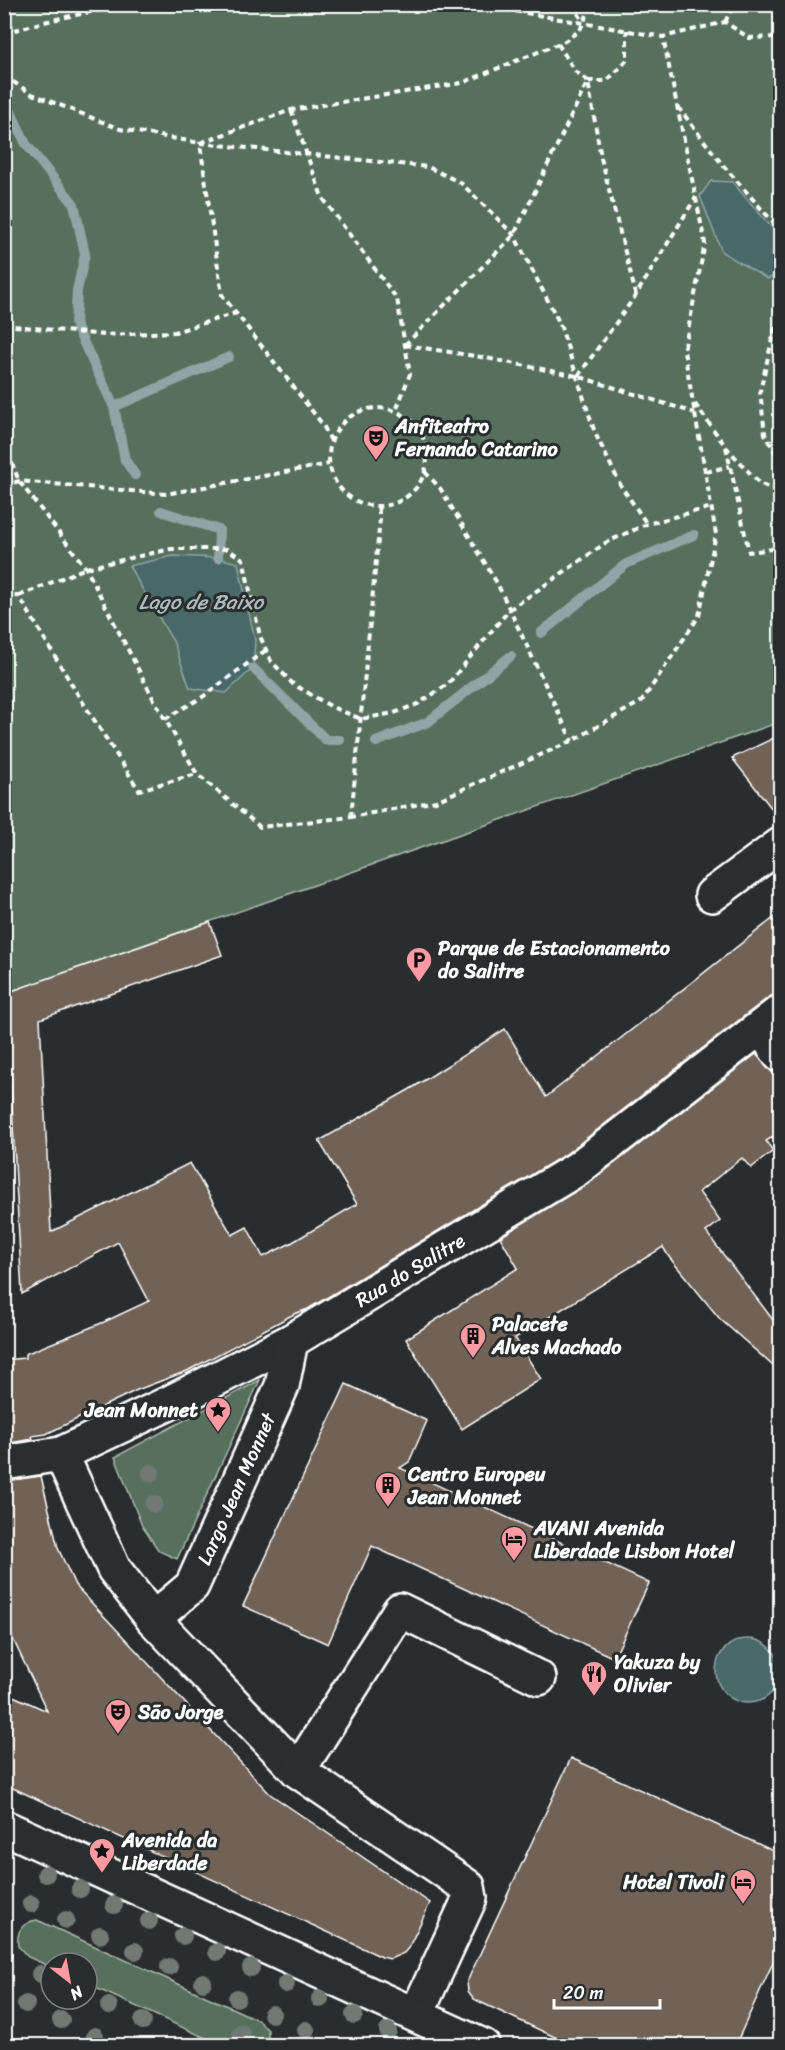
<svg xmlns="http://www.w3.org/2000/svg" width="785" height="2050" viewBox="0 0 785 2050" font-family="Sriracha,sans-serif">
  <rect width="100%" height="100%" fill="#2a2d2e"/>
  <filter id="ink" filterUnits="userSpaceOnUse"><feTurbulence type="fractalNoise" baseFrequency=".0167" numOctaves="2"/><feDisplacementMap in="SourceGraphic" scale="12" xChannelSelector="R" yChannelSelector="G"/><feConvolveMatrix kernelMatrix="1 2 1 2 8 2 1 2 1" color-interpolation-filters="sRGB"/></filter>
  <g filter="url(#ink)">
    <!-- green -->
    <g fill="#57705d" stroke="#abb8ae" stroke-width="1.5">
      <path d="M4,5H780V722L6,993Z"/>
      <path d="M260,1380L177,1559L159,1551L142,1526L115,1457Z"/>
      <path d="M37,1920L258,2020L268,2030V2045H221L87,1984V1963H51V1967L28,1957L18,1946C16,1931 23,1922 37,1920Z"/>
    </g>
    <!-- water -->
    <g fill="#48676a" stroke="#91a4a6" stroke-width="1.5">
      <path d="M711,181L732,182L780,237V274L767,279L722,252L700,196Z"/>
      <path d="M173,556L218,558L238,563L255,640L253,668L226,693L190,688L174,643L129,566Z"/>
      <circle cx="748" cy="1671" r="32"/>
    </g>
    <g fill="none" stroke-linecap="round" stroke-linejoin="round">
      <!-- stream -->
      <g stroke="#91a4a6" stroke-width="10">
        <path d="M4,97L26,144L74,204L85,254L77,291L75,324L114,407L125,460L135,475"/>
        <path d="M114,407L229,357"/>
        <path d="M161,511L219,530L218,558"/>
        <path d="M541,633L626,564L694,535"/>
        <path d="M253,668L326,740H340"/>
        <path d="M376,742L428,722L511,656"/>
      </g>
    </g>
    <!-- building -->
    <g fill="#706256" stroke="#fff" stroke-width="1.5">
      <path d="M780,735V819L732,758Z"/>
      <path d="M780,913V994L769,997L566,1154L308,1309L294,1314L187,1371L137,1390L46,1434L32,1436L33,1439L4,1444V1360L25,1358V1354L104,1322L149,1301L118,1242L22,1294L6,993L210,922L222,955L40,1019L51,1232L190,1163L232,1235L247,1227L263,1257L291,1243L357,1204L319,1141L412,1088L505,1029L546,1097Z"/>
      <path d="M756,1054L772,1072L780,1074V1133L766,1141L773,1151L751,1168L742,1158L699,1192L720,1221L706,1232L780,1329V1372L720,1319L669,1257L663,1247L515,1338L541,1379L462,1429L406,1339L518,1268L500,1237L588,1184Z"/>
      <path d="M346,1384L427,1421L409,1462L400,1468L649,1583L614,1658L372,1546L328,1644L243,1606Z"/>
      <path d="M41,1476L58,1548L75,1585L270,1794L430,1903L409,1947L404,1953L390,1959L382,1957L4,1784V1692L47,1711L4,1620V1481Z"/>
      <path d="M571,1758L780,1854V1947L735,2046H574L482,2003L474,1999L468,1991L467,1982L471,1973Z"/>
    </g>
    <g fill="none" stroke-linecap="round" stroke-linejoin="round">
      <!-- minor casing -->
      <g stroke="#fff" stroke-width="38">
        <g id="minor">
          <path d="M712,895L780,845"/>
          <path d="M761,1028L780,1055"/>
          <path d="M61,1454L114,1569L153,1619L298,1771L468,1887L470,1898L416,2015"/>
          <path d="M4,1463L61,1454L167,1404L291,1341L577,1169L780,1012"/>
          <path d="M153,1619L192,1586L282,1386L291,1341"/>
          <path d="M298,1771L400,1610L539,1678"/>
          <path d="M4,1827L483,2046"/>
        </g>
      </g>
      <!-- path -->
      <g stroke="#fff" stroke-width="4" stroke-dasharray="6 4.5" stroke-linecap="butt">
        <path d="M474,4L663,37L725,22L749,38L780,37"/>
        <path d="M572,4L583,21"/>
        <path d="M725,22L734,4"/>
        <path d="M4,33L52,20L129,4"/>
        <path d="M558,44L575,71L588,81L601,158L636,295"/>
        <path d="M4,76L32,94L120,129L200,143L291,110L462,83L565,41L580,30L592,4"/>
        <path d="M678,107L722,164L780,230"/>
        <path d="M291,110L322,197L397,299L410,374L396,411"/>
        <path d="M780,318L775,328L760,391L765,434L780,461"/>
        <path d="M4,325L105,335L175,332L236,313"/>
        <path d="M405,345L514,235L588,81H607L627,60V30"/>
        <path d="M405,345L481,357L577,376L695,413"/>
        <path d="M578,376L636,295L696,197"/>
        <path d="M695,404L726,447L759,483L780,492"/>
        <circle cx="378" cy="457" r="49"/>
        <path d="M331,441L323,425L222,295L200,143L428,167L461,183L514,235L560,324L595,433L621,486L647,524"/>
        <path d="M4,443L19,481L86,568L154,700L197,774L260,827L351,817L436,801L572,741L642,701L699,616L716,534L684,351L705,243L663,37"/>
        <path d="M726,447L749,552L780,548"/>
        <path d="M425,472L440,488L497,583L572,741"/>
        <path d="M706,472L730,466"/>
        <path d="M4,486L19,481L166,494L329,464"/>
        <path d="M775,549L780,566"/>
        <path d="M19,596L86,568L171,549H227L243,559L260,636L271,661L293,684L332,707L361,719L394,713L418,704L448,684L509,610L607,542L647,524L712,507"/>
        <path d="M4,597L19,596L75,690L139,790L197,774"/>
        <path d="M165,719L204,696L266,650"/>
        <path d="M351,817L380,519L378,506"/>
      </g>
      <!-- minor -->
      <use href="#minor" stroke="#2a2d2e" stroke-width="33"/>
    </g>
    <!-- trees -->
    <g fill="#717974">
      <circle cx="151" cy="1473" r="9"/>
      <circle cx="154" cy="1504" r="9"/>
      <circle cx="46" cy="1874" r="9"/>
      <circle cx="80" cy="1889" r="9"/>
      <circle cx="31" cy="1904" r="9"/>
      <circle cx="114" cy="1905" r="9"/>
      <circle cx="66" cy="1920" r="9"/>
      <circle cx="149" cy="1921" r="9"/>
      <circle cx="100" cy="1935" r="9"/>
      <circle cx="183" cy="1936" r="9"/>
      <circle cx="135" cy="1951" r="9"/>
      <circle cx="217" cy="1952" r="9"/>
      <circle cx="169" cy="1967" r="9"/>
      <circle cx="251" cy="1968" r="9"/>
      <circle cx="40" cy="1974" r="9"/>
      <circle cx="203" cy="1982" r="9"/>
      <circle cx="286" cy="1984" r="9"/>
      <circle cx="237" cy="1998" r="9"/>
      <circle cx="320" cy="1999" r="9"/>
      <circle cx="26" cy="2004" r="9"/>
      <circle cx="109" cy="2006" r="9"/>
      <circle cx="272" cy="2014" r="9"/>
      <circle cx="354" cy="2015" r="9"/>
      <circle cx="61" cy="2020" r="9"/>
      <circle cx="143" cy="2021" r="9"/>
      <circle cx="306" cy="2030" r="9"/>
      <circle cx="388" cy="2031" r="9"/>
      <circle cx="241" cy="2033" r="9"/>
      <circle cx="95" cy="2036" r="9"/>
    </g>
  </g>
  <!-- icons -->
  <defs>
    <g id="theatre-pin" transform="scale(1.35)"><path d="M0 17L-7.5 6A9.5 9.5 0 1 1 7.5 6Z" fill="#ff9aa2" stroke="#2a2d2e"/><path d="M-5-5.5Q0-4 5-5.5V0Q5 5 0 6Q-5 5-5 0ZM-3.3-2.5H-1v1.5H-3.3ZM1-2.5H3.3v1.5H1ZM-2.8 1Q0 5.5 2.8 1Z" fill="#111"/></g>
    <g id="parking-pin" transform="scale(1.35)"><path d="M0 17L-7.5 6A9.5 9.5 0 1 1 7.5 6Z" fill="#ff9aa2" stroke="#2a2d2e"/><path d="M-3.5-5.5H1a3.5 3.5 0 0 1 0 7H-1V5.5H-3.5ZM-1-3.4V-.6H.8a1.4 1.4 0 0 0 0-2.8Z" fill="#111"/></g>
    <g id="building-pin" transform="scale(1.35)"><path d="M0 17L-7.5 6A9.5 9.5 0 1 1 7.5 6Z" fill="#ff9aa2" stroke="#2a2d2e"/><path d="M-4-6H4V6H1V3H-1V6H-4ZM-2.5-4.3h1.7v1.8h-1.7ZM.8-4.3h1.7v1.8H.8ZM-2.5-1h1.7V.8h-1.7ZM.8-1h1.7V.8H.8Z" fill="#111"/></g>
    <g id="sight-pin" transform="scale(1.35)"><path d="M0 17L-7.5 6A9.5 9.5 0 1 1 7.5 6Z" fill="#ff9aa2" stroke="#2a2d2e"/><path d="M0-6L1.8-2.2L6-1.7L2.9 1.2L3.7 5.4L0 3.3L-3.7 5.4L-2.9 1.2L-6-1.7L-1.8-2.2Z" fill="#111"/></g>
    <g id="hotel-pin" transform="scale(1.35)"><path d="M0 17L-7.5 6A9.5 9.5 0 1 1 7.5 6Z" fill="#ff9aa2" stroke="#2a2d2e"/><path d="M-6-4.5h1.5V1H6V5H4.5V3h-9V5H-6ZM-4 0a1.8 1.8 0 1 1 3.6 0ZM.5 0V-2.5h3Q6-2.5 6 0Z" fill="#111"/></g>
    <g id="restaurant-pin" transform="scale(1.35)"><path d="M0 17L-7.5 6A9.5 9.5 0 1 1 7.5 6Z" fill="#ff9aa2" stroke="#2a2d2e"/><path d="M-5-6h1v4h1v-4h1v4h1v-4h1v5L-1.5 .5V6h-2V.5L-5-1ZM5-6V6H3V1.5H1.5Q1.5-4 5-6Z" fill="#111"/></g>
  </defs>
  <g fill-rule="evenodd">
    <use href="#theatre-pin" x="376" y="438"/>
    <use href="#parking-pin" x="419" y="960"/>
    <use href="#building-pin" x="473" y="1336"/>
    <use href="#sight-pin" x="218" y="1410"/>
    <use href="#building-pin" x="388" y="1485"/>
    <use href="#hotel-pin" x="514" y="1539"/>
    <use href="#restaurant-pin" x="594" y="1674"/>
    <use href="#theatre-pin" x="118" y="1712"/>
    <use href="#sight-pin" x="102" y="1851"/>
    <use href="#hotel-pin" x="743" y="1882"/>
  </g>
  <g text-anchor="middle" stroke-width="6" stroke-linejoin="round" paint-order="stroke">
    <!-- poi labels -->
    <g font-size="20" font-weight="bold" fill="#fff" stroke="#2a2d2e" text-anchor="start">
      <text x="395" y="433">Anfiteatro<tspan x="395" dy="23">Fernando Catarino</tspan></text>
      <text x="438" y="955">Parque de Estacionamento<tspan x="438" dy="23">do Salitre</tspan></text>
      <text x="492" y="1331">Palacete<tspan x="492" dy="23">Alves Machado</tspan></text>
      <text x="198" y="1417" text-anchor="end">Jean Monnet</text>
      <text x="408" y="1481">Centro Europeu<tspan x="408" dy="23">Jean Monnet</tspan></text>
      <text x="534" y="1535">AVANI Avenida<tspan x="534" dy="23">Liberdade Lisbon Hotel</tspan></text>
      <text x="614" y="1669">Yakuza by<tspan x="614" dy="23">Olivier</tspan></text>
      <text x="138" y="1719">São Jorge</text>
      <text x="122" y="1847">Avenida da<tspan x="122" dy="23">Liberdade</tspan></text>
      <text x="724" y="1889" text-anchor="end">Hotel Tivoli</text>
    </g>
    <!-- street labels -->
    <g font-size="20" fill="#fff" stroke="#2a2d2e">
      <text transform="translate(410 1270) rotate(-31)" y="7">Rua do Salitre</text>
      <text transform="translate(236 1489) rotate(-66)" y="7">Largo Jean Monnet</text>
    </g>
    <!-- water labels -->
    <g font-size="21" font-style="italic" fill="#adbbbc" stroke="#2a2d2e">
      <text x="201" y="609">Lago de Baixo</text>
    </g>
  </g>
  <!-- margin -->
  <rect width="785" height="2050" fill="none" stroke="#2a2d2e" stroke-width="24"/>
  <rect x="12" y="12" width="761" height="2026" fill="none" stroke="#fff" stroke-width="2" filter="url(#ink)"/>
  <!-- north arrow -->
  <g transform="translate(69 1981) rotate(149)"><circle r="28" fill="#2a2d2e" stroke="#7f8182" stroke-width="1.5"/>
  <path d="M0-4.5L10 22L0 15L-10 22Z" fill="#ff9aa2"/>
  <text y="-9" font-size="16" font-weight="bold" text-anchor="middle" fill="#ffffff">N</text>
  </g>
  <!-- scale -->
  <path d="M554 1999v9h106v-9" fill="none" stroke="#ffffff" stroke-width="3"/>
  <text x="563" y="1999" font-size="18" fill="#ffffff" stroke="#2a2d2e" stroke-width="4.5" paint-order="stroke">20 m</text>
</svg>
